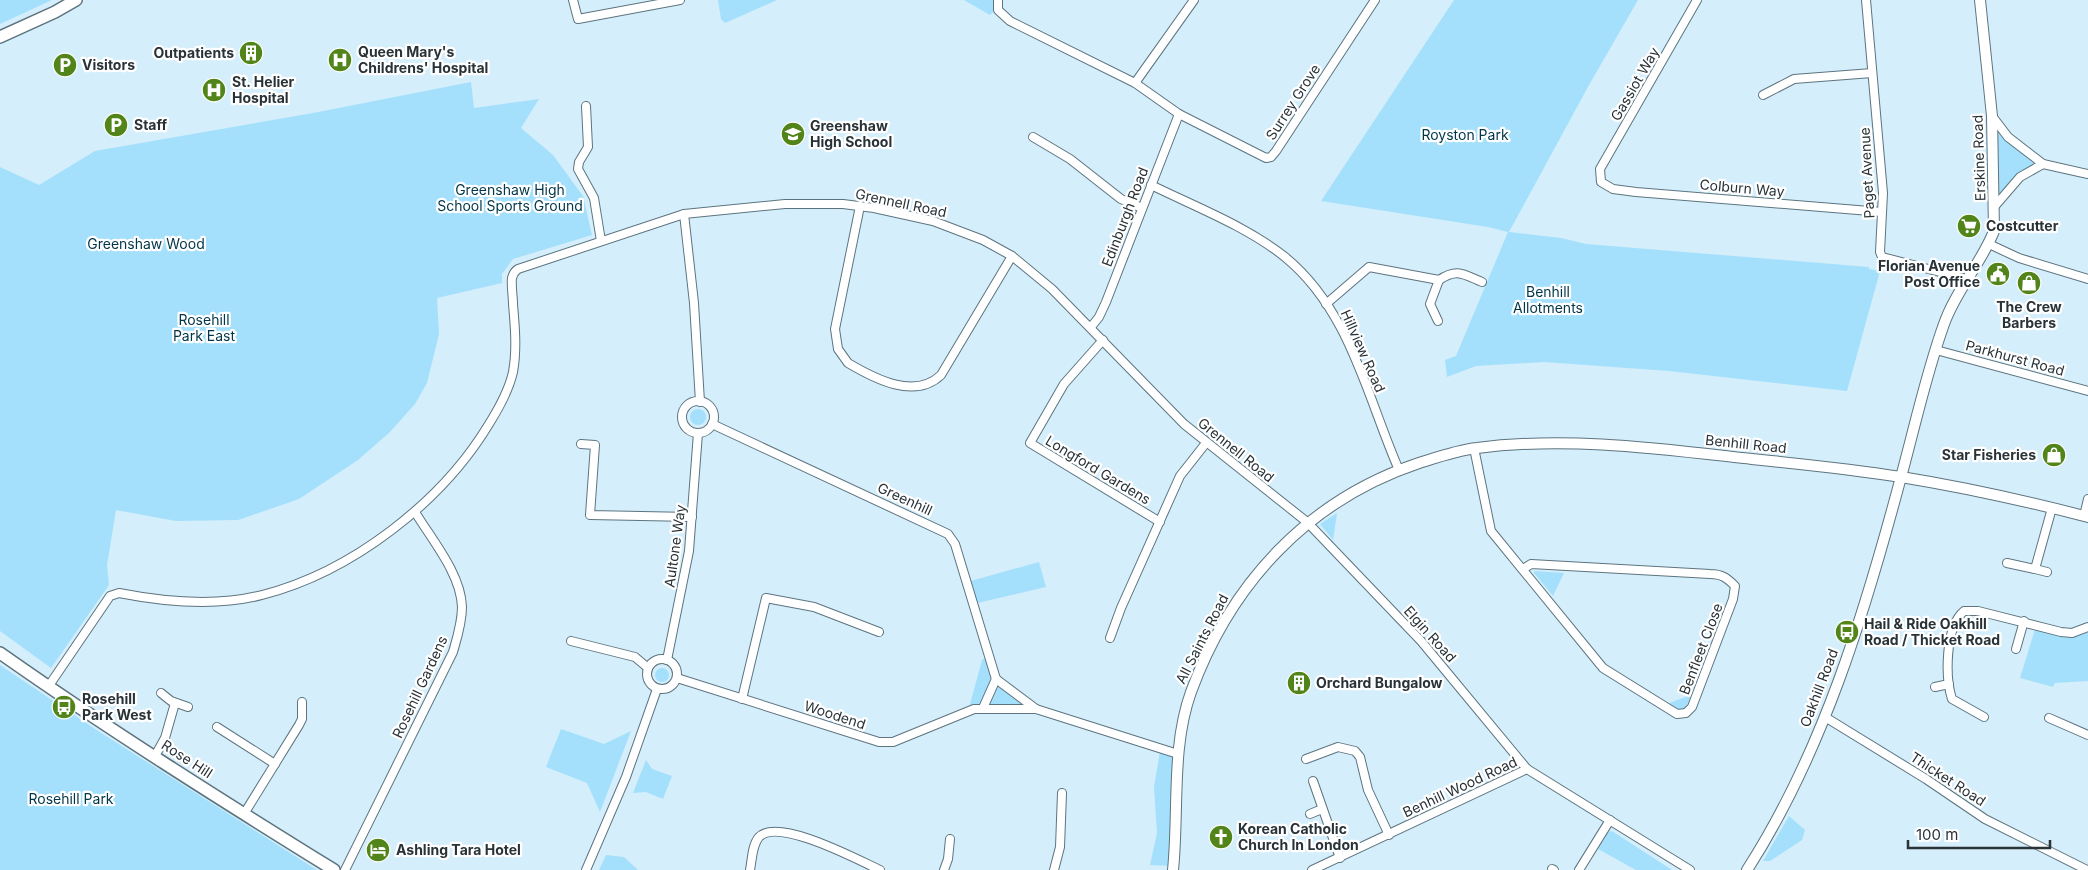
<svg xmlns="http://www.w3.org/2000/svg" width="2088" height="870" viewBox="0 0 2088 870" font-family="Inter,sans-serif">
  <rect width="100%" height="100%" fill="#d4eefb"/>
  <!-- green -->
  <g fill="#a4e0fc">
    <path d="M0,0H52L0,24Z"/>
    <path d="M718,0H777L725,23L721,19Z"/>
    <path d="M964,0H996L995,10L990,15Z"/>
    <path d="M1454,0H1638L1589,85L1509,232L1561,238L1586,244L1869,267V269L1880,271L1847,391L1669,371L1544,362L1476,366L1447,377L1445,360L1456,356L1508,232L1488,227L1321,201Z"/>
    <path d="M471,82L474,108L539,99L521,128L553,155L583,196L592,235L513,259L502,274V283L437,298L439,334L427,383L415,404L390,432L358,460L299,499L238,520L176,521L116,510L107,565L109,585L51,668L0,631V167L39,185L95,151L313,113Z"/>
    <path d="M1994,121L2039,164L1996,201Z"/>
    <circle cx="698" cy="417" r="8"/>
    <path d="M1337,513L1333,540L1320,524Z"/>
    <path d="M1039,562L1046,587L973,604L967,582Z"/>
    <path d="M1534,571L1564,573L1553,596L1534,573Z"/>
    <path d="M2036,626L2061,632L2088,627V681L2055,683L2053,687L2020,678Z"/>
    <path d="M987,656L994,680L1030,707L969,708L982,660Z"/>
    <path d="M0,665L95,729L317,870H0Z"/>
    <circle cx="662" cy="675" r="7"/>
    <path d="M1693,694L1684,710H1678L1667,704Z"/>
    <path d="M561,729L604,744L631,731L600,812L587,783L546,767Z"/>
    <path d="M1160,751L1176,756L1172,866L1150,865L1157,833L1154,787Z"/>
    <path d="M646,760L652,769L672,776L663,799L646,792L633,793Z"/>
    <path d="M1789,816L1805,830L1802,840L1770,861H1763Z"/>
    <path d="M1612,831L1672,870H1636L1598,849L1608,832Z"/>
    <path d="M606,855L624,857L638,870H599Z"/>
  </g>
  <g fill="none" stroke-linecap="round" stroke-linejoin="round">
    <!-- minor casing -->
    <g stroke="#5d747f" stroke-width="10">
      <g id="minor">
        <path d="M573,0L578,19L680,0"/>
        <path d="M998,0V10L1010,21L1135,83L1179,114L1266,158L1271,157L1276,151L1375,0"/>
        <path d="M1697,0L1600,169L1601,182L1613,189L1636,192L1882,212"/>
        <path d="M1866,0L1883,193L1880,252L1882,257L1967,279"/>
        <path d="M1135,83L1194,0"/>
        <path d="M1763,95L1794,79L1872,73"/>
        <path d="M586,106L588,147L579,162L578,169L594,198L601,241"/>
        <path d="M1992,116L2008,137L2043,164L2088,174"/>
        <path d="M1033,137L1070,159L1121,199L1142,208"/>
        <path d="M1151,185C1196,207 1246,226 1285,257C1350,310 1367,397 1399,470"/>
        <path d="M860,206L835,329L838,349L848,363C875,379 915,400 941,375L1012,256"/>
        <path d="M1995,206L2020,177L2043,164"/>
        <path d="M684,214L694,303L700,402"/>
        <path d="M1989,244L2019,258L2088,279"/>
        <path d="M1326,304L1369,267L1439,280C1457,268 1463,274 1482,282"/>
        <path d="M1438,321L1430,304L1439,280"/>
        <path d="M1091,327L1099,317L1106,302L1179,114"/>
        <path d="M1103,340L1064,384L1030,443L1160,522"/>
        <path d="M1936,350L2088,391"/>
        <circle cx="698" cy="417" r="16"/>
        <path d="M712,424L948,534L955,544L996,679"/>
        <path d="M581,444L595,445L590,515L692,517"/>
        <path d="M1474,448L1491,531L1603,668L1677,714L1686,713L1692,707L1733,599L1735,586C1727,578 1722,574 1710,574L1531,564L1523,569"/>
        <path d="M2084,516L2088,499"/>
        <path d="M2007,563L2035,569L2052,508"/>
        <path d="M2035,569L2047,572"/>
        <path d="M1110,638L1121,608L1180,476L1206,443"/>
        <path d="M571,641L635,657L648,668"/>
        <path d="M2016,649L2024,621"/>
        <circle cx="662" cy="674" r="15"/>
        <path d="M667,660L689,551L698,433"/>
        <path d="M677,678L879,742H893L974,709H1036L1178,754"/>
        <path d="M996,679L1036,709"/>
        <path d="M48,687L110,596L119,593C165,602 216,607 262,595C352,572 442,502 489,424C499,408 509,390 513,372C517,350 515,327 513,304C513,296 511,286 512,278C513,274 515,271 518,269L684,214L785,204H843L874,208L933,221L983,240L1012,256L1052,289L1184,424L1307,522L1421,641L1527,769L1690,870"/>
        <path d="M1935,687L1949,684"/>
        <path d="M161,693L171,701L188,707"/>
        <path d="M742,699L766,598L814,607L879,632"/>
        <path d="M983,708L996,679"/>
        <path d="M1825,717L1926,779L1985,819L2087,870"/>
        <path d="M1984,717L1952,699C1945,677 1945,627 1964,611H1978L2061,632L2072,633L2088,627"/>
        <path d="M2049,718L2088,735"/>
        <path d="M217,727L275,764"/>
        <path d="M155,756L165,738L175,703"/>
        <path d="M1306,759L1338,747L1355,751L1360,757L1368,790L1389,835"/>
        <path d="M1313,781L1340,858"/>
        <path d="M244,814L299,725L302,719V702"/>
        <path d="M1310,814L1322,809"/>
        <path d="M1552,869L1554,870"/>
        <path d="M345,870L453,652C457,638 462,623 462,607C461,574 432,540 415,512"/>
        <path d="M586,870L626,777L657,689"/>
        <path d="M750,870C752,860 752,845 759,837C778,817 858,860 880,870"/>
        <path d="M944,870L948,859L950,839"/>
        <path d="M1054,870L1060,847L1062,793"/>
        <path d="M1312,870L1527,769"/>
        <path d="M1579,870L1610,820"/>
      </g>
    </g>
    <!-- tertiary casing -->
    <g stroke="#5d747f" stroke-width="12">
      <g id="tertiary">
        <path d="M1173,870C1179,812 1171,747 1191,692C1231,583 1308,500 1419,463C1438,457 1458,450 1477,448C1568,436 1662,449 1752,459C1801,464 1851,469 1901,477C1963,487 2026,501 2088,517"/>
        <path d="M1747,870C1823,752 1865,612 1901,477C1915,426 1926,374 1944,324C1956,290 1981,264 1994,231L1992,116L1980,0"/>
      </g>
    </g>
    <!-- secondary casing -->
    <g stroke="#5d747f" stroke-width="14">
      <g id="secondary">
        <path d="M0,37L55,12L76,0"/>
        <path d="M0,653C108,729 221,800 334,870"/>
      </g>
    </g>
    <!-- minor -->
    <use href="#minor" stroke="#fff" stroke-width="8"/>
    <!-- tertiary -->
    <use href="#tertiary" stroke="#fff" stroke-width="10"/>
    <!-- secondary -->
    <use href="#secondary" stroke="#fff" stroke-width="11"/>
  </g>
  <!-- icons -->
  <defs>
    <g id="building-disc" transform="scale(1.25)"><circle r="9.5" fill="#528519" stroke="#fff"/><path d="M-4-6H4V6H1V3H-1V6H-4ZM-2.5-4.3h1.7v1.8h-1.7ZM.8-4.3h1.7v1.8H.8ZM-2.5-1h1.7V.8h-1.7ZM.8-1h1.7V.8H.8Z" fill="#fff"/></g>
    <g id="hospital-disc" transform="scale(1.25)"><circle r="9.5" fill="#528519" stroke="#fff"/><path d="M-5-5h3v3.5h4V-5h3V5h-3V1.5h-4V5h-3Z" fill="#fff"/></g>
    <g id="parking-disc" transform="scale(1.25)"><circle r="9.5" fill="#528519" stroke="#fff"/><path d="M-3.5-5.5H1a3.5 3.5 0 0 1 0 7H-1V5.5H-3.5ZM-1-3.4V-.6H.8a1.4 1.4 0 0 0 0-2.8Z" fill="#fff"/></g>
    <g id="school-disc" transform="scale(1.25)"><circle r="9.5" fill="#528519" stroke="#fff"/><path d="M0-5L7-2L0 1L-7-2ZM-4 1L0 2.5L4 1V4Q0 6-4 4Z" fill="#fff"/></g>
    <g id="supermarket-disc" transform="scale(1.25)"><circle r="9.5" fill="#528519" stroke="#fff"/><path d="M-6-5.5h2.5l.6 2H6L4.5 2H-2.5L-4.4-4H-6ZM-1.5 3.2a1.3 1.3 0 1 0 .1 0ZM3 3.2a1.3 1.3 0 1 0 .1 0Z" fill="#fff"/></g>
    <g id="civic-disc" transform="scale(1.25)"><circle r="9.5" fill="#528519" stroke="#fff"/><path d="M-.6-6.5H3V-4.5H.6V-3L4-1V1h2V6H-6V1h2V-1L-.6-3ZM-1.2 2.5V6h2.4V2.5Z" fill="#fff"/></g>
    <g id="shop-disc" transform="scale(1.25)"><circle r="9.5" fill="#528519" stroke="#fff"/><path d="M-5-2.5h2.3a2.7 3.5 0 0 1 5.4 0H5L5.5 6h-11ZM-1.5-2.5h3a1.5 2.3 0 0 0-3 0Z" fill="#fff"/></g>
    <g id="bus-disc" transform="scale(1.25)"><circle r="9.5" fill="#528519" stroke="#fff"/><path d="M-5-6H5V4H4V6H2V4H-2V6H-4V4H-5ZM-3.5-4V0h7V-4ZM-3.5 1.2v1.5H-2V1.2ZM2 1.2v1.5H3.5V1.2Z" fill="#fff"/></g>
    <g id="church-disc" transform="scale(1.25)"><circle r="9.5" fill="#528519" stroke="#fff"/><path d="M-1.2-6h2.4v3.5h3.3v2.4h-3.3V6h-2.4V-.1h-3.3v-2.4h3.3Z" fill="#fff"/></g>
    <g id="hotel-disc" transform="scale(1.25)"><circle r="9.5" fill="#528519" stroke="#fff"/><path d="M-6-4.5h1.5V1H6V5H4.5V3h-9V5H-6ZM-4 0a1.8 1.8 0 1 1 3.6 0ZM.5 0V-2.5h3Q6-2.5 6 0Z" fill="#fff"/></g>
  </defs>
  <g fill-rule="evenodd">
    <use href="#building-disc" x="251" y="53"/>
    <use href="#hospital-disc" x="340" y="60"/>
    <use href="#parking-disc" x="65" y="65"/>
    <use href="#hospital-disc" x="214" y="90"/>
    <use href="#parking-disc" x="116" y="125"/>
    <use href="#school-disc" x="793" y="134"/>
    <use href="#supermarket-disc" x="1969" y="226"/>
    <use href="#civic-disc" x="1998" y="274"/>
    <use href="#shop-disc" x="2029" y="283"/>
    <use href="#shop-disc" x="2054" y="455"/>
    <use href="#bus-disc" x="1847" y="632"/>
    <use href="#building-disc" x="1299" y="683"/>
    <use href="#bus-disc" x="64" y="707"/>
    <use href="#church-disc" x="1221" y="837"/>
    <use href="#hotel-disc" x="378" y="850"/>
  </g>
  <g text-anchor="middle" stroke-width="4.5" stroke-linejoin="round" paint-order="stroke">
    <!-- poi labels -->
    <g font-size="14" font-weight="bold" fill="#283237" stroke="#fff" text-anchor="start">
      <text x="358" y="57">Queen Mary's<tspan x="358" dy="16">Childrens' Hospital</tspan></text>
      <text x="234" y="58" text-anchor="end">Outpatients</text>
      <text x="82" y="70">Visitors</text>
      <text x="232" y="87">St. Helier<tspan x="232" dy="16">Hospital</tspan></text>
      <text x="134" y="130">Staff</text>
      <text x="810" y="131">Greenshaw<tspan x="810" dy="16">High School</tspan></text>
      <text x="1986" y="231">Costcutter</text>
      <text x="1980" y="271" text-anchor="end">Florian Avenue<tspan x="1980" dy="16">Post Office</tspan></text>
      <text x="2029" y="312" text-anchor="middle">The Crew<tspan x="2029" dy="16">Barbers</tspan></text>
      <text x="2036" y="460" text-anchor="end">Star Fisheries</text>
      <text x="1864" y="629">Hail &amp; Ride Oakhill<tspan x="1864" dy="16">Road / Thicket Road</tspan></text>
      <text x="1316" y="688">Orchard Bungalow</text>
      <text x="82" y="704">Rosehill<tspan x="82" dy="16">Park West</tspan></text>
      <text x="1238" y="834">Korean Catholic<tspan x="1238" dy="16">Church In London</tspan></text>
      <text x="396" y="855">Ashling Tara Hotel</text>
    </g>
    <!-- street labels -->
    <g font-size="14" fill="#283237" stroke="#fff">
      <text transform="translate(1635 84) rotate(-60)" y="5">Gassiot Way</text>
      <text transform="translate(1293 102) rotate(-57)" y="5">Surrey Grove</text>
      <text transform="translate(1979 158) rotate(-92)" y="5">Erskine Road</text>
      <text transform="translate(1867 173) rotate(-93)" y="5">Paget Avenue</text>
      <text transform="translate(1742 188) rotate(5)" y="5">Colburn Way</text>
      <text transform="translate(901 203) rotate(12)" y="5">Grennell Road</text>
      <text transform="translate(1125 217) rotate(-69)" y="5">Edinburgh Road</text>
      <text transform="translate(1363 351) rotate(66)" y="5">Hillview Road</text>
      <text transform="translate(2015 358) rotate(15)" y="5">Parkhurst Road</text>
      <text transform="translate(1746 444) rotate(6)" y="5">Benhill Road</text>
      <text transform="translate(1236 450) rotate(39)" y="5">Grennell Road</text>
      <text transform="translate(1098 470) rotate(31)" y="5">Longford Gardens</text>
      <text transform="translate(905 499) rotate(25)" y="5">Greenhill</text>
      <text transform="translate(675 546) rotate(-82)" y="5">Aultone Way</text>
      <text transform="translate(1430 634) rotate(48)" y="5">Elgin Road</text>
      <text transform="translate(1202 639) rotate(-63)" y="5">All Saints Road</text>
      <text transform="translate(1701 649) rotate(-69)" y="5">Benfleet Close</text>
      <text transform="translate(420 687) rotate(-65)" y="5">Rosehill Gardens</text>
      <text transform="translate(1819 688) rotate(-69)" y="5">Oakhill Road</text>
      <text transform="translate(835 715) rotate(18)" y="5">Woodend</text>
      <text transform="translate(187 759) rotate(33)" y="5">Rose Hill</text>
      <text transform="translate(1948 779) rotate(33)" y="5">Thicket Road</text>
      <text transform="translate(1460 787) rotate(-25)" y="5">Benhill Wood Road</text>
    </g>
    <!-- park labels -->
    <g font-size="14" fill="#003649" stroke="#fff">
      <text x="1465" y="140">Royston Park</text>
      <text x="510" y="195">Greenshaw High<tspan x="510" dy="16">School Sports Ground</tspan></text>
      <text x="146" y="249">Greenshaw Wood</text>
      <text x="1548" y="297">Benhill<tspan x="1548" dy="16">Allotments</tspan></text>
      <text x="204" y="325">Rosehill<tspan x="204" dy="16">Park East</tspan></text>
      <text x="71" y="804">Rosehill Park</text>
    </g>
  </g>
  <!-- scale -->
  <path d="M1908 840v8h142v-8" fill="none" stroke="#283237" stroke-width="2.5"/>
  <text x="1916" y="840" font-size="15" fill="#283237" stroke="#ffffff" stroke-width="4" paint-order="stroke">100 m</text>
</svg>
